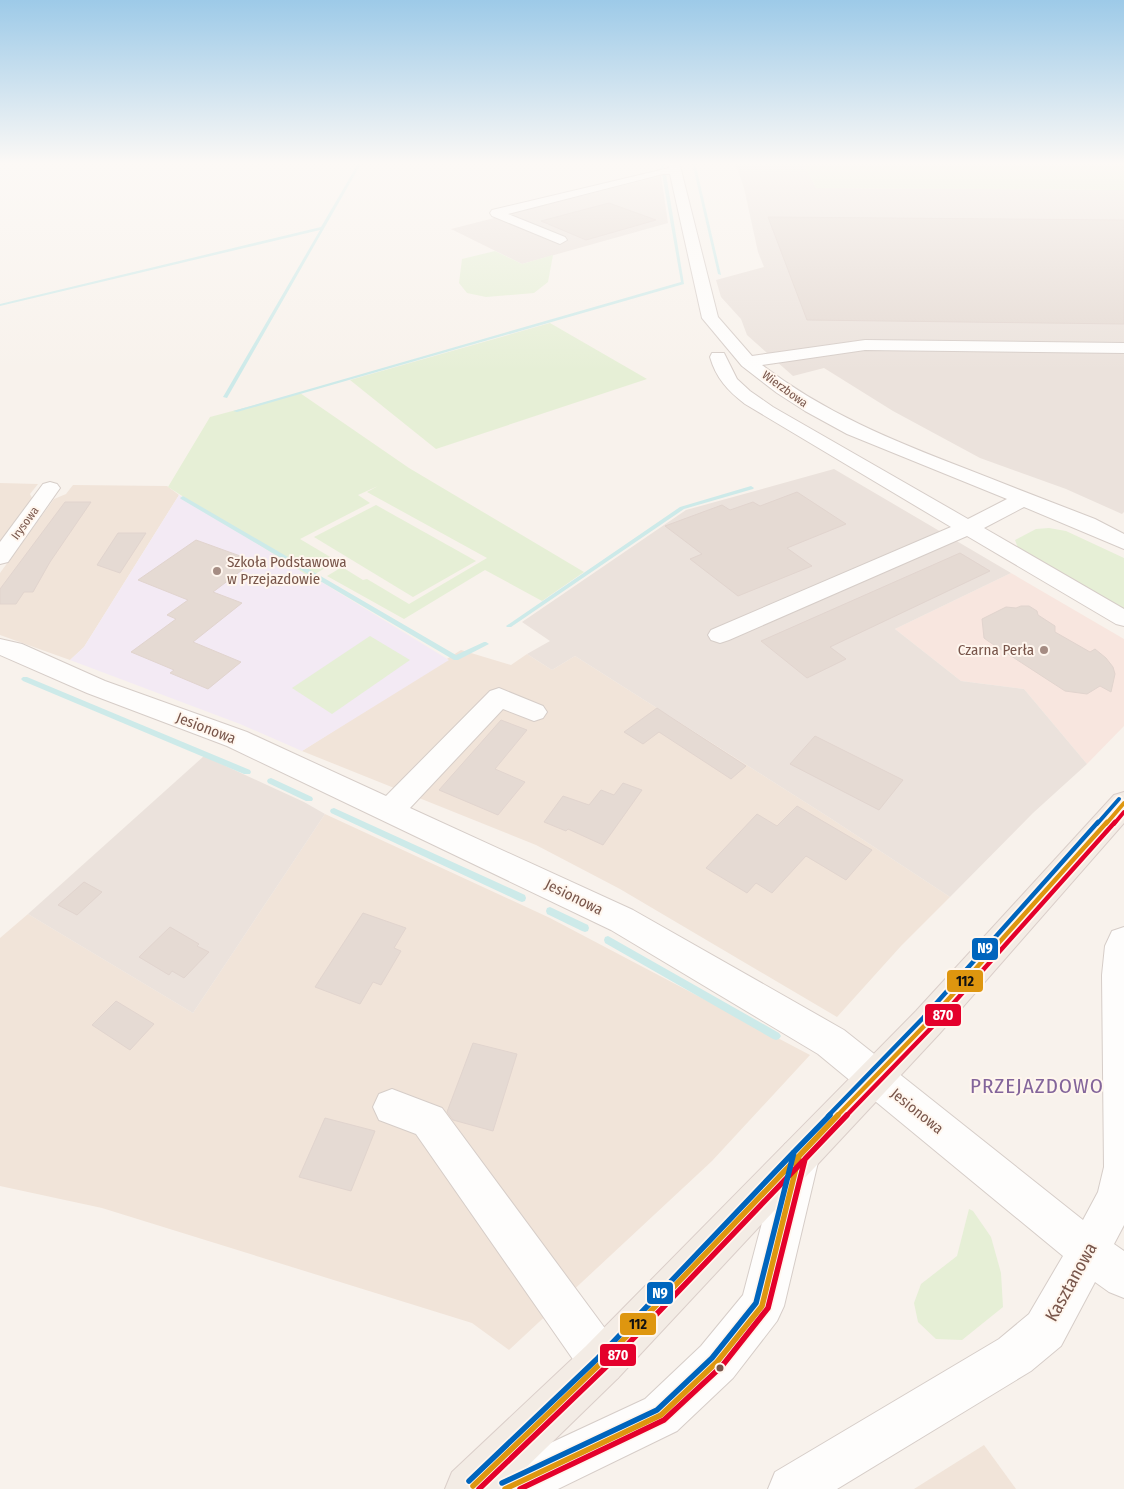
<svg xmlns="http://www.w3.org/2000/svg" width="1124" height="1489" viewBox="0 0 1124 1489" font-family="'Fira Sans Condensed',sans-serif">
  <rect width="100%" height="100%" fill="#f8f2ec"/>
  <!-- residential -->
  <g fill="#f1e4d9">
    <path d="M0,483L38,484L30,494L33,500L0,544Z"/>
    <path d="M73,485L167,486L179,495L84,647L70,660L0,635V573L54,499L66,494Z"/>
    <path d="M461,650L511,665L527,654L552,670L575,656L830,818L950,897L901,946L837,1017L620,889L536,845L302,751Z"/>
    <path d="M325,814L550,918L810,1055L712,1161L509,1350L472,1323L102,1208L0,1186V938L28,914L193,1013Z"/>
    <path d="M984,1445L1016,1489H914Z"/>
  </g>
  <!-- commercial -->
  <path fill="#f8e6df" d="M1011,573L1124,639V726L1087,764L1024,689L961,681L895,629Z"/>
  <!-- industrial -->
  <g fill="#ebe2dc">
    <path d="M735,162H803L816,188L1124,190V512L1122,514L1066,489L980,458L893,411L824,368L793,376L784,368L747,335L741,319L721,297L716,280L764,267L758,252L744,188Z"/>
    <path d="M661,176L668,223L522,264L451,229Z"/>
    <path d="M834,469L1011,573L895,629L961,681L1024,689L1087,764L1033,813L950,897L830,818L575,656L552,670L527,654L550,641L522,622L686,510Z"/>
    <path d="M204,756L304,802L325,814L193,1013L28,914Z"/>
  </g>
  <!-- education -->
  <path fill="#f3eaf4" d="M179,495L449,660L302,751L240,724L70,660L84,647Z"/>
  <!-- green -->
  <g fill="#e6efd6">
    <path d="M803,162H1124V190L816,188Z"/>
    <path d="M495,251L522,264L553,255L548,282L534,293L486,297L467,293L459,283L462,259Z"/>
    <path d="M550,323L647,379L436,449L350,380Z"/>
    <path d="M300,393L409,468L584,572L542,601L485,570L404,619L327,576L342,567L363,580L367,579L409,604L487,558L367,492L378,486L358,495L370,503L300,539L337,561L310,577L168,487L210,417Z"/>
    <path d="M376,505L476,561L413,597L314,537Z"/>
    <path d="M1049,528L1066,531L1124,558V610L1018,548L1015,540L1036,529Z"/>
    <path d="M370,636L410,660L332,714L292,688Z"/>
    <path d="M969,1209L973,1211L991,1237L1001,1273L1003,1307L962,1340L936,1339L918,1322L914,1303L921,1284L957,1256Z"/>
  </g>
  <g fill="none" stroke-linecap="round" stroke-linejoin="round">
    <!-- stream -->
    <g fill="#cdeae9" fill-rule="evenodd">
      <path d="M359,162H362L227,398L223,397L320,230L0,306V304L321,227Z"/>
      <path d="M661,162H664V171L661,170Z"/>
      <path d="M692,162H695L721,275L718,274Z"/>
      <path d="M664,173L666,174L684,284L237,412L233,411L681,282L662,174Z"/>
      <path d="M751,486L754,488L753,489L684,509L511,627H507L506,626L680,507Z"/>
      <path d="M183,496L456,655L484,642H486L489,644L458,660H454L181,499L180,498Z"/>
      <path d="M23,677H27L250,770L251,772L250,774H244L23,681L21,679Z"/>
      <path d="M271,778L312,797L313,799L312,801H306L268,783L267,781L268,779Z"/>
      <path d="M334,808L525,895L526,898L525,901L522,902L519,901L331,813L330,811L331,809Z"/>
      <path d="M550,907L588,925L589,928L588,931L585,932L582,931L547,914L546,911L547,908Z"/>
      <path d="M608,936L779,1033L781,1036L779,1039L776,1040L773,1039L605,943L604,940L605,937Z"/>
    </g>
  </g>
  <!-- building -->
  <g fill="#e5dad3" stroke="#e1d4ce">
    <path d="M609,203L656,220L586,240L541,221Z"/>
    <path d="M768,217L1124,220V324L807,320Z"/>
    <path d="M797,492L846,524L787,548L812,566L738,596L690,559L702,554L665,526L722,505L730,510L753,502L760,506Z"/>
    <path d="M65,502H91L50,562L33,592H24L16,604H0V589Z"/>
    <path d="M118,533H146L120,573L97,565Z"/>
    <path d="M196,540L254,561L213,592L242,603L193,642L241,662L208,689L170,673L174,670L131,652L176,619L167,615L188,600L138,580Z"/>
    <path d="M960,553L990,571L830,647L846,659L807,678L761,641Z"/>
    <path d="M1021,606H1029L1037,611L1038,615L1055,626V632L1090,652L1095,649L1106,658L1113,667L1115,674L1111,692L1100,686L1087,694L1065,691L988,641L984,638L982,619L1006,607L1016,608Z"/>
    <path d="M657,708L669,716L746,766L731,779L659,732L643,744L624,732Z"/>
    <path d="M501,720L527,730L495,769L525,782L498,815L439,790Z"/>
    <path d="M815,736L903,780L879,810L790,764Z"/>
    <path d="M623,783L642,790L603,845L568,829L566,831L544,822L563,796L589,805L601,790L614,795Z"/>
    <path d="M797,806L872,850L846,880L806,856L772,893L756,883L747,893L706,868L757,814L777,826Z"/>
    <path d="M84,882L102,892L77,915L58,905Z"/>
    <path d="M363,913L406,928L394,948L401,951L381,985L373,982L360,1004L315,987Z"/>
    <path d="M170,927L199,944L197,946L209,952L184,978L172,971L169,975L139,957Z"/>
    <path d="M116,1001L154,1024L130,1050L92,1025Z"/>
    <path d="M473,1043L517,1054L493,1131L453,1120L447,1112Z"/>
    <path d="M325,1118L375,1131L351,1191L299,1177Z"/>
  </g>
  <g fill="none" stroke-linecap="round" stroke-linejoin="round">
    <!-- minor casing -->
    <g stroke="#d6cdc8" stroke-width="2">
      <g id="minor">
        <path d="M667,162H679L718,317L752,356L865,340L1124,343V353L865,350L762,365C825,413 891,440 964,468C1007,485 1051,502 1095,519L1124,534V549L1024,507L984,528L1124,609V626L1116,624L967,536L729,640L720,643L711,640L708,635L711,630L951,527L745,404C728,391 716,378 710,357L712,353H724L737,379L750,391L773,407L968,519L1007,499L847,434L805,411L777,393L742,366L702,318L670,174H663L508,214L565,237L567,240L560,244L492,216L490,213L492,210L669,168Z"/>
        <path d="M50,482L57,484L60,488L8,562L0,564V542L43,484Z"/>
        <path d="M0,639L22,644L105,681L247,732L386,796L490,691L499,688L543,706L547,712L543,718L534,721L503,709L410,808L633,910L844,1030L1083,1220L1098,1192L1104,1167L1102,975L1105,946L1112,931L1124,927V1225L1114,1244L1124,1251V1298L1109,1292L1095,1282L1061,1346L1031,1371L837,1489H768L775,1472L999,1339L1029,1314L1063,1256L818,1054L611,930L227,746L87,693L0,655Z"/>
        <path d="M392,1089L442,1108L618,1346L624,1362L618,1378L602,1384L586,1378L416,1134L379,1120L373,1107L379,1094Z"/>
        <path d="M799,1138L813,1144L819,1158L784,1306L777,1321L733,1378L677,1431L558,1489H481L488,1472L645,1399L701,1346L743,1295L779,1158L785,1144Z"/>
      </g>
    </g>
    <!-- major casing -->
    <g stroke="#dacec9" stroke-width="2">
      <path id="major" d="M1124,792V823L940,1033L618,1378L504,1489H445L452,1472L586,1346L916,1011L1114,795Z"/>
    </g>
    <!-- minor -->
    <use href="#minor" fill="#fefdfc" fill-rule="evenodd"/>
    <!-- major -->
    <use href="#major" fill="#f3ece5" fill-rule="evenodd"/>
    <!-- bus-1-far2 casing -->
    <g stroke="#fff6ee" stroke-width="8">
      <path id="bus-1-far2" d="M1106,824L1124,803"/>
    </g>
    <!-- bus-1-far1 casing -->
    <g stroke="#fff6ee" stroke-width="8">
      <path id="bus-1-far1" d="M837,1116L928,1022L1107,822"/>
    </g>
    <!-- bus-1 casing -->
    <g stroke="#fff6ee" stroke-width="9">
      <g id="bus-1">
        <path d="M473,1486L602,1362L798,1157"/>
        <path d="M505,1489L661,1415L717,1362L762,1306L799,1156L838,1115"/>
      </g>
    </g>
    <!-- bus-2-far2 casing -->
    <g stroke="#fff6ee" stroke-width="8">
      <path id="bus-2-far2" d="M1114,824L1124,812"/>
    </g>
    <!-- bus-2-far1 casing -->
    <g stroke="#fff6ee" stroke-width="8">
      <path id="bus-2-far1" d="M846,1116L933,1026L1115,822"/>
    </g>
    <!-- bus-2 casing -->
    <g stroke="#fff6ee" stroke-width="9">
      <g id="bus-2">
        <path d="M479,1489L607,1366L803,1161"/>
        <path d="M520,1489L664,1420L722,1366L768,1308L805,1159L847,1115"/>
      </g>
    </g>
    <!-- bus-3-far2 casing -->
    <g stroke="#fff6ee" stroke-width="8">
      <path id="bus-3-far2" d="M1097,824L1119,799"/>
    </g>
    <!-- bus-3-far1 casing -->
    <g stroke="#fff6ee" stroke-width="8">
      <path id="bus-3-far1" d="M828,1116L923,1018L1098,822"/>
    </g>
    <!-- bus-3 casing -->
    <g stroke="#fff6ee" stroke-width="9">
      <g id="bus-3">
        <path d="M469,1481L598,1358L793,1153"/>
        <path d="M502,1483L657,1410L712,1358L756,1303L794,1152L830,1115"/>
      </g>
    </g>
    <!-- bus-1-far2 -->
    <use href="#bus-1-far2" stroke="#de960f" stroke-width="4"/>
    <!-- bus-1-far1 -->
    <use href="#bus-1-far1" stroke="#de960f" stroke-width="4.5"/>
    <!-- bus-1 -->
    <use href="#bus-1" stroke="#de960f" stroke-width="5.5"/>
    <!-- bus-2-far2 -->
    <use href="#bus-2-far2" stroke="#e4002b" stroke-width="4"/>
    <!-- bus-2-far1 -->
    <use href="#bus-2-far1" stroke="#e4002b" stroke-width="4.5"/>
    <!-- bus-2 -->
    <use href="#bus-2" stroke="#e4002b" stroke-width="5.5"/>
    <!-- bus-3-far2 -->
    <use href="#bus-3-far2" stroke="#0065bd" stroke-width="4"/>
    <!-- bus-3-far1 -->
    <use href="#bus-3-far1" stroke="#0065bd" stroke-width="4.5"/>
    <!-- bus-3 -->
    <use href="#bus-3" stroke="#0065bd" stroke-width="5.5"/>
  </g>
  <!-- sky -->
  <linearGradient id="sky" x2="0" y2="1"><stop stop-color="#9dcae8"/><stop offset="0.44" stop-color="#fcf9f6"/><stop offset="1" stop-color="#fcf9f6" stop-opacity="0"/></linearGradient>
  <rect width="1124" height="371" fill="url(#sky)"/>
  <!-- markers -->
  <g fill="#a58c83" stroke="#fff6ee" stroke-width="2">
    <circle cx="217" cy="571" r="5"/>
    <circle cx="1044" cy="650" r="5"/>
  </g>
  <circle fill="#78554a" stroke="#fff6ee" stroke-width="2" cx="720" cy="1368" r="4.5"/>
  <g text-anchor="middle" stroke-width="4" stroke-linejoin="round" paint-order="stroke">
    <!-- far-street labels -->
    <g font-size="12" fill="#78554a" stroke="#fff6ee">
      <text transform="translate(785 389) rotate(36)" y="4">Wierzbowa</text>
      <text transform="translate(25 523) rotate(-54)" y="4">Irysowa</text>
    </g>
    <!-- poi labels -->
    <g font-size="15" fill="#78554a" stroke="#fff6ee" text-anchor="start">
      <text x="227" y="567">Szkoła Podstawowa<tspan x="227" dy="17">w Przejazdowie</tspan></text>
      <text x="1034" y="655" text-anchor="end">Czarna Perła</text>
    </g>
    <!-- street labels -->
    <g font-size="15" fill="#78554a" stroke="#fff6ee">
      <text transform="translate(206 728) rotate(21)" y="5">Jesionowa</text>
      <text transform="translate(574 897) rotate(26)" y="5">Jesionowa</text>
      <text transform="translate(917 1111) rotate(39)" y="5">Jesionowa</text>
    </g>
    <!-- near-street labels -->
    <g font-size="18" fill="#78554a" stroke="#fff6ee">
      <text transform="translate(1071 1282) rotate(-61)" y="6">Kasztanowa</text>
    </g>
    <!-- near-quarter labels -->
    <g font-size="21" letter-spacing="1" fill="#83659b" stroke="#fff6ee">
      <text x="1037" y="1093">PRZEJAZDOWO</text>
    </g>
  </g>
  <g stroke="#fff6ee" stroke-width="2">
    <rect x="971" y="937" width="28" height="24" rx="5" fill="#0065bd"/>
    <rect x="946" y="969" width="38" height="24" rx="5" fill="#de960f"/>
    <rect x="924" y="1003" width="38" height="24" rx="5" fill="#e4002b"/>
    <rect x="646" y="1281" width="28" height="24" rx="5" fill="#0065bd"/>
    <rect x="619" y="1312" width="38" height="24" rx="5" fill="#de960f"/>
    <rect x="599" y="1343" width="38" height="24" rx="5" fill="#e4002b"/>
  </g>
  <g font-size="14" text-anchor="middle" font-weight="bold" fill="#fff">
    <text x="985" y="953">N9</text>
    <text x="943" y="1020">870</text>
    <text x="660" y="1298">N9</text>
    <text x="618" y="1360">870</text>
  </g>
  <g font-size="14" text-anchor="middle" font-weight="bold" fill="#111">
    <text x="965" y="986">112</text>
    <text x="638" y="1329">112</text>
  </g>
</svg>
